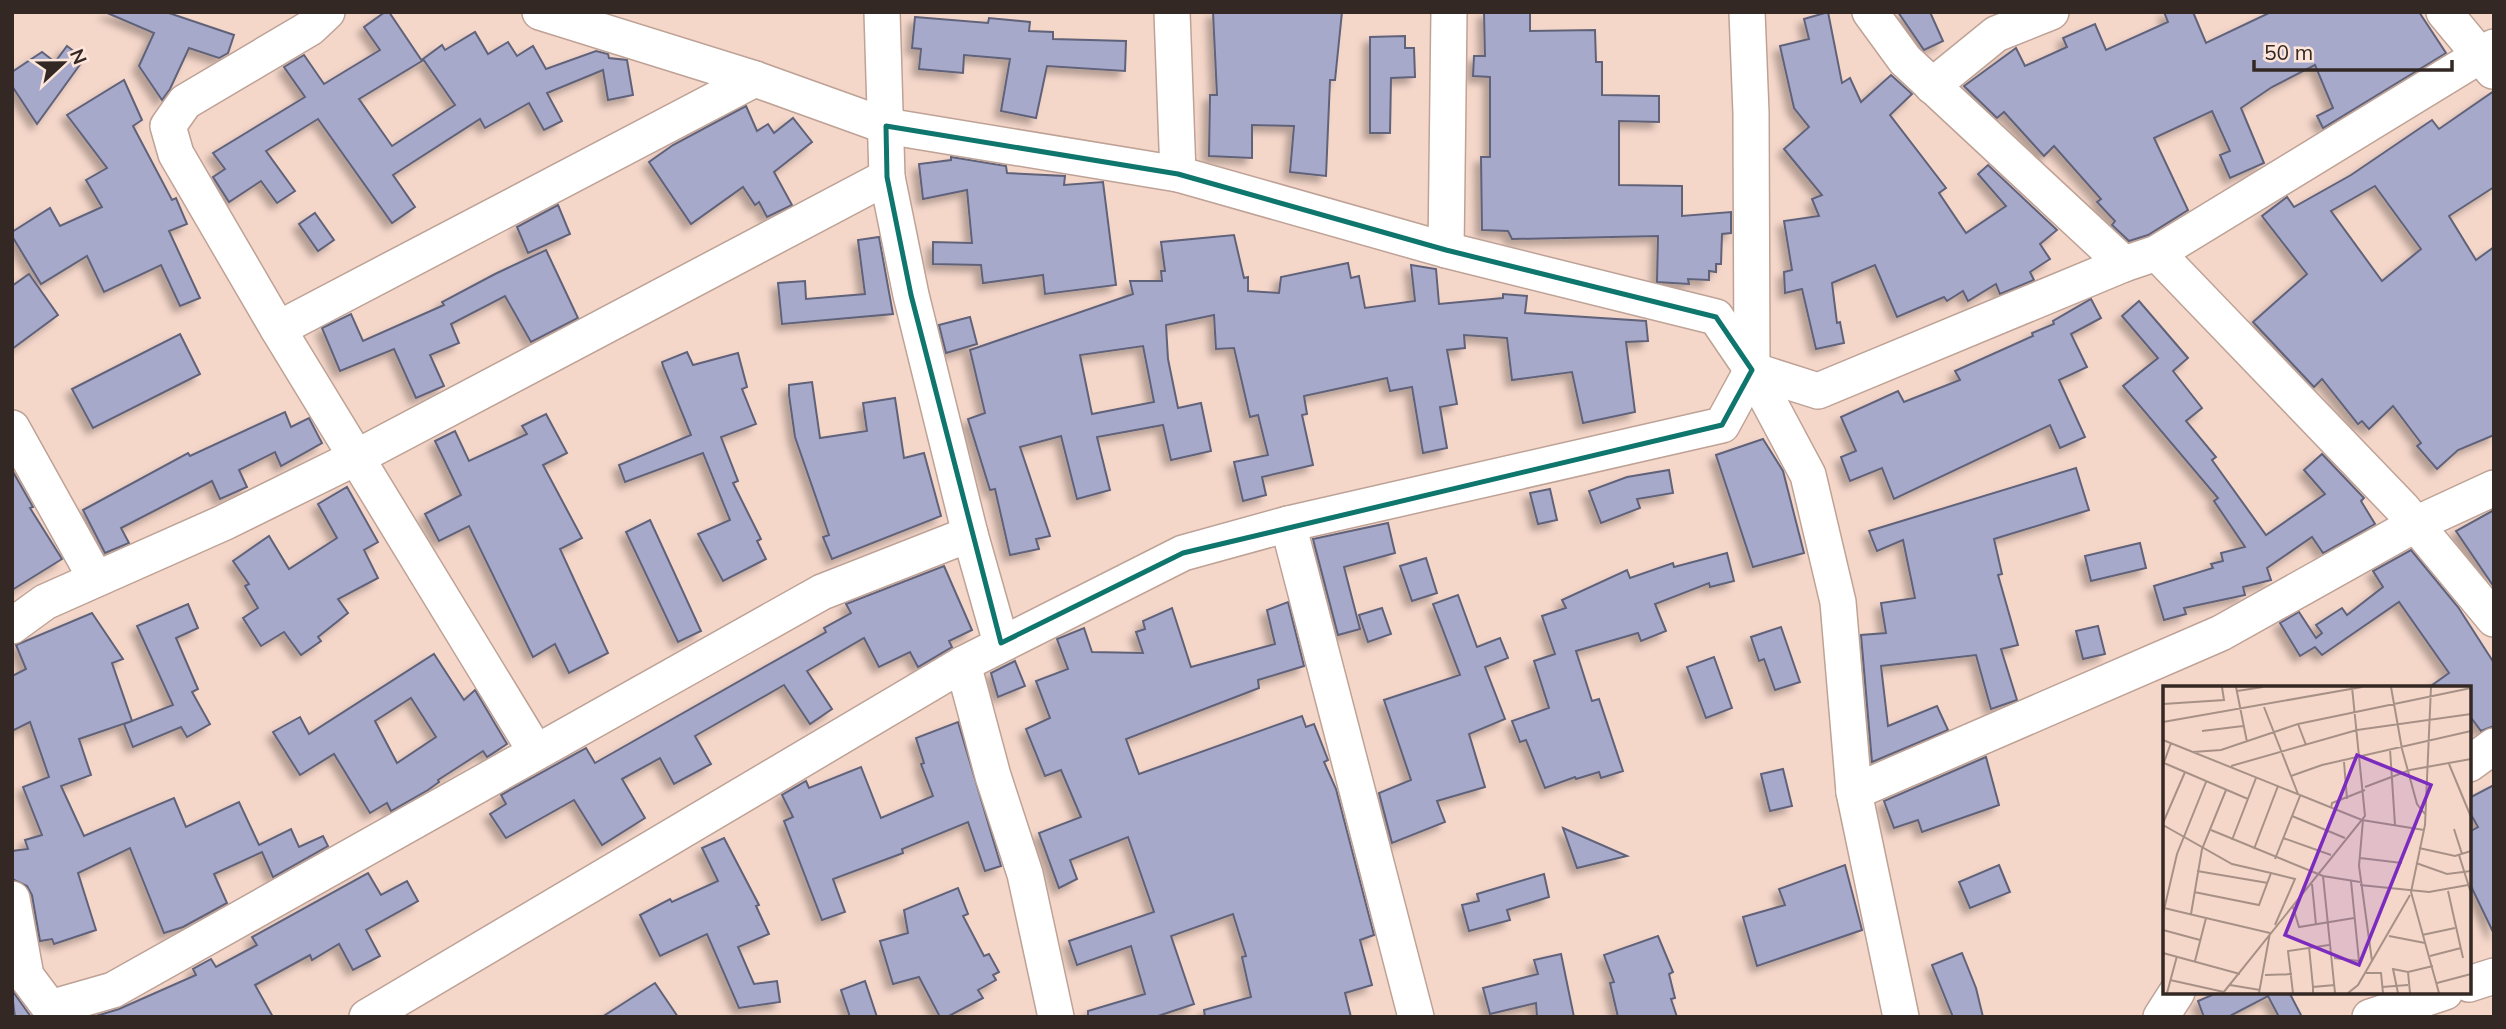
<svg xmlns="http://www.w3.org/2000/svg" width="2506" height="1029" viewBox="0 0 2506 1029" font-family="Mulish,sans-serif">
  <defs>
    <filter id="shadow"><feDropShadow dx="-6" dy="6" stdDeviation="3.5" flood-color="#0004"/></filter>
  </defs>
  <rect width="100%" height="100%" fill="#f5d7ca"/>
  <!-- building -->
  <g fill="#a7a9ca" stroke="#61627a" stroke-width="2" fill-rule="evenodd" filter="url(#shadow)">
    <path d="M105,12H166L234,35L228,53L219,58L189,48L170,89L162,100L139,66L154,33Z"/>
    <path d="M385,12H389L422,61L359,99L392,146L455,105L423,59L442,45L445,50L475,32L488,54L508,42L517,56L533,46L546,69L596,51L608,54L609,58L627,60L633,95L608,100L603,70L547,93L562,121L544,130L529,103L485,128L480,119L393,175L415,207L392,223L318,119L266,151L295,191L277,203L261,181L229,202L213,177L225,169L213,153L305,97L284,67L304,55L324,84L380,50L364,27Z"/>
    <path d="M1213,12H1342L1335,80H1330L1326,176L1290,172L1294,126L1252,125V158L1209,156L1210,95H1217Z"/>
    <path d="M1484,12H1530V31L1595,30L1596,62H1602V95L1659,96V122L1619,121V185L1682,186V216L1731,212V233L1722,234L1721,264H1716V272L1709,271V280L1688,279L1689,284L1657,282L1658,236L1512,239L1508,231L1482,230L1481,157H1490V77L1473,76L1474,56H1485Z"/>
    <path d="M1828,12L1842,83L1850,78L1861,102L1891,75L1912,94L1890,115L1946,188L1939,193L1966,233L2006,206L1978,174L1988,165L2057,230L2040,244L2050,259L2030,272L2034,280L2000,294L1996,284L1968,301L1963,291L1947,301L1944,297L1897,317L1875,265L1832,283L1837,323L1840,322L1844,343L1816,349L1802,289L1785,293L1784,272L1792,270L1784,221L1819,216L1812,199L1822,195L1784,149L1809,127L1794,108L1780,46L1809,39L1804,19Z"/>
    <path d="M1898,12H1930L1943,41L1924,50Z"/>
    <path d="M2164,12H2193L2206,43L2271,12H2419L2446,53L2323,128L2317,116L2333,108L2315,65L2272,87L2241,108L2264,163L2230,178L2220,155L2230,151L2212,111L2154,138L2188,210L2148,235L2129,241L2112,225L2115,221L2097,202L2101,199L2054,146L2044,156L2004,112L1997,118L1964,86L2016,48L2025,66L2067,47L2063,38L2095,24L2106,50L2168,22Z"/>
    <path d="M915,17L988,23L989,18L1030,22L1029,31L1053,32V39L1126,41L1125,71L1047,66L1036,118L1001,111L1010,59L964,55L963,73L919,69L921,49L912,48Z"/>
    <path d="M1405,36V48H1414L1415,77L1391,78L1390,133H1370V37Z"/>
    <path d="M67,46L84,59L37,124L12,86V72L42,52L55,62Z"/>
    <path d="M124,80L142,120L133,126L172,200L176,198L187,224L169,231L200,298L180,306L161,265L104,292L87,256L41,284L12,236V232L50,208L60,226L102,207L86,180L107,168L67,115Z"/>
    <path d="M2494,91V187L2449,216L2476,260L2494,247V435L2458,450L2437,469L2417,446L2421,443L2393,406L2369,429L2362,421L2358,424L2322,379L2314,387L2253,322L2307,274L2262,216L2287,197L2294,207L2351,175L2432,120L2439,129ZM2375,186L2421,249L2382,281L2331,211Z"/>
    <path d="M746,106L757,131L768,124L774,133L793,118L812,142L774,172L792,205L767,217L759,202L755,205L743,187L691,224L649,162L673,145Z"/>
    <path d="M951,157L1006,166L1007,173L1065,176L1064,185L1103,182L1116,285L1045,294L1043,275L983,283L981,265L933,264V242L972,243L967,190L923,199L919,164L951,160Z"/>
    <path d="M558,205L570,234L528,253L517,227Z"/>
    <path d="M315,213L334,240L318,251L299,224Z"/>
    <path d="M1234,235L1244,278L1248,277V291L1279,293L1281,277L1348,263L1351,278L1359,276L1365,308L1415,301L1411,265L1436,269L1439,304L1503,298V294L1527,296L1525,313L1646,321L1648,341L1626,342L1635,412L1583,423L1572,372L1512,380L1507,338L1464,335L1465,348L1447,350L1457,404L1440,407L1447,448L1423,453L1412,387L1390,391L1387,378L1304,396L1307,414L1302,415L1313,465L1262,477L1266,495L1243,501L1234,462L1268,455L1258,415L1250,417L1234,348L1216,349L1214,315L1166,325L1168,359L1178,408L1201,403L1211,451L1171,460L1163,425L1097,437L1110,490L1077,499L1061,436L1020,447L1050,536L1036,539L1039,549L1010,555L995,489L990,490L968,419L985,413L970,350L1133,294L1130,281H1162L1161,271H1165L1161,242ZM1143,346L1154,402L1092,414L1080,355Z"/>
    <path d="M879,237L893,314L782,324L778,283L805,281L806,299L865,294L858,240Z"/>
    <path d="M546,250L578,318L531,342L505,296L451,324L459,343L430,355L444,386L416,398L394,349L340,371L322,328L351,314L363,341L444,305L442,302L495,274Z"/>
    <path d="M29,274L58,315L12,349V286Z"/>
    <path d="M2091,299L2101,318L2071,334L2087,367L2059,380L2085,437L2060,448L2050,425L1894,499L1882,468L1850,481L1841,457L1856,451L1841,417L1898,391L1904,402L1960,380L1955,371L2033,336L2032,333L2054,324L2053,321Z"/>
    <path d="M2139,301L2188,358L2173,371L2202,408L2186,421L2216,457L2212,460L2266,535L2325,494L2304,470L2322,454L2364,498L2361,501L2375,524L2323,553L2312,537L2267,568L2271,580L2243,587L2245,595L2184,608L2186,614L2164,620L2154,586L2213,568L2211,564L2223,561L2221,553L2245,547L2214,501L2218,498L2123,386L2158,358L2122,316Z"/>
    <path d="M970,317L977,344L946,353L939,325Z"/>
    <path d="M180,334L200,374L93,428L72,389Z"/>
    <path d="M687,352L693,365L738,353L747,387L742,389L756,424L721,437L738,481L733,483L761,539L757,541L766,559L723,581L698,534L730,520L703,453L625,482L619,465L691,435L663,366L662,362Z"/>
    <path d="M812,382L820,438L867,431L863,403L895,398L904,458L924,453L941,516L832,559L823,537L829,535L795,437L789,395V385Z"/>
    <path d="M285,412L291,427L309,418L322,443L281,466L275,452L239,470L247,487L220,499L212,481L121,528L129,543L105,553L83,510L188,453L190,456Z"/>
    <path d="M546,414L567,453L543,465L582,538L560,549L608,653L569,673L555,644L533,657L469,526L439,541L425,514L461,495L435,441L455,431L469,461L527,434L522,426Z"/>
    <path d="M1763,439L1783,471L1804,553L1753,567L1716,455Z"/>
    <path d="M2076,468L2089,510L1994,539L2002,574L1998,575L2018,645L2001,649L2017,700L1991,709L1976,655L1881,666L1888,726L1937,706L1948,730L1872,762L1861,635L1886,633L1881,603L1915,598L1903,540L1877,551L1869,531Z"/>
    <path d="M12,470L33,507L30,508L62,559L12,590Z"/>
    <path d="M1669,470L1673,493L1637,499L1640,508L1601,523L1589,491L1627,477Z"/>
    <path d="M347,487L378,542L364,550L378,578L338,599L348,613L318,637L321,641L301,655L284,632L261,646L243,618L258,608L245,586L249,584L233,561L269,536L289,569L337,538L318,504Z"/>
    <path d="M1550,489L1557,520L1538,524L1530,493Z"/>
    <path d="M2494,510V587L2456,531Z"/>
    <path d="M650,520L701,631L678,642L626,532Z"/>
    <path d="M1388,523L1395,553L1344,567L1360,629L1338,635L1313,539Z"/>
    <path d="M2140,543L2146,568L2091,581L2085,556Z"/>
    <path d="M2411,550L2458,607L2494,663V726L2481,731L2469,715V688H2428L2449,673L2399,602L2322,655L2315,647L2300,656L2280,623L2299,612L2316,638L2322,633L2316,625L2342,608L2347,615L2383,587L2373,571Z"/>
    <path d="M1727,553L1734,581L1710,587L1709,583L1655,604L1666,631L1641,641L1638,633L1576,651L1592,701L1599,699L1623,771L1601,778L1599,772L1576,779L1575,777L1545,788L1526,740L1520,742L1512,721L1549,708L1534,661L1555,654L1542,616L1566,608L1562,600L1627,570L1630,578L1673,563L1674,567Z"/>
    <path d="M1426,558L1437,593L1412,601L1400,566Z"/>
    <path d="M944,566L972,630L949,641L952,647L918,667L910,652L879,667L864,638L807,671L832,709L810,724L784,685L695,736L711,764L674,784L660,758L622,779L645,818L602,845L574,800L506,838L490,814L506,804L501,795L586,748L595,763L826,632L824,628L851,613L846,604Z"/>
    <path d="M1458,595L1477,647L1500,638L1508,658L1485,667L1505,719L1469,734L1485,787L1437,801L1445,822L1392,843L1379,793L1411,780L1384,700L1460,675L1433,604Z"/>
    <path d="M1288,602L1304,666L1258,680L1259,688L1126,739L1139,774L1302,716L1306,727L1314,724L1328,760L1324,762L1336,789L1374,935L1360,940L1372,985L1345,993L1351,1017H1205L1204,1010L1251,997L1242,957L1246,956L1233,914L1171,936L1194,1004L1155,1017H1088V1011L1145,994L1131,946L1077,965L1069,941L1154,912L1128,837L1070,860L1077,879L1059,888L1039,833L1081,817L1061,770L1045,776L1026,729L1050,718L1036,681L1068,669L1057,639L1084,628L1092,652L1143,653L1136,632L1145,629L1143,621L1172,608L1191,667L1275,644L1267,610Z"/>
    <path d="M188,604L198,628L176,638L198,689L192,692L210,724L187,737L181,727L133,747L124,724L173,705L137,626Z"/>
    <path d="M1382,608L1391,634L1368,642L1359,615Z"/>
    <path d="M92,613L123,659L112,663L132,721L79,739L91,775L61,786L84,836L174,798L186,827L239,802L259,845L291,829L299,847L323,836L328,846L273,877L262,852L214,874L227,903L183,927L164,933L130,848L78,873L96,930L54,944L52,939L40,941L32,895L27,886L12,879V851L28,849L25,840L42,835L23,787L49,777L30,722L12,731V676L26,669L16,645Z"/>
    <path d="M2098,626L2105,654L2083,659L2076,631Z"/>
    <path d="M1781,627L1800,682L1775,690L1764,659L1759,661L1751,637Z"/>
    <path d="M434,654L464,700L475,690L507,744L487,757L483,751L438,780L439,782L428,790L391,811L387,803L370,813L334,754L300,775L273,732L300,717L309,734ZM411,698L436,737L397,763L375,721Z"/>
    <path d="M1714,657L1732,708L1706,718L1687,667Z"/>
    <path d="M1015,661L1025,686L998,697L991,673Z"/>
    <path d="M958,722L1001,866L985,871L968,822L902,849L903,853L833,879L845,912L822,920L784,821L793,817L782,795L806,781L809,788L861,767L881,818L933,796L921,764L924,763L916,738Z"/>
    <path d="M1986,757L1999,805L1922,832L1918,820L1894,828L1884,801Z"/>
    <path d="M1783,769L1792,806L1770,811L1761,774Z"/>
    <path d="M2494,785V934L2469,882V832L2478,827L2469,811V798Z"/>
    <path d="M1563,828L1627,856L1577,868Z"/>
    <path d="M724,838L759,905L756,906L769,934L738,947L754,984L777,981L780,1002L739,1008L707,934L660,956L640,915L670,899L672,902L718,881L702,848Z"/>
    <path d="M1845,865L1862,930L1757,966L1743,917L1785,905L1779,889Z"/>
    <path d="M1999,865L2010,892L1970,908L1959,882Z"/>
    <path d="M368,873L381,895L407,881L418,901L366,930L380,956L353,970L339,944L312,960L310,955L255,985L273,1017H93L119,1009L196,975L193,969L211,959L216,967L257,945L252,937Z"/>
    <path d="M1544,874L1549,897L1507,910L1510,920L1469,931L1462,905L1479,901L1477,894Z"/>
    <path d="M958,888L968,914L963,916L984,956L989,954L999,972L993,975L996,980L978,990L983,998L947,1017H940L919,977L893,984L880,941L908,933L904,910Z"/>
    <path d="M1658,936L1673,972L1669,974L1675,998L1671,999L1677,1017H1618L1610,983L1614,982L1604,955Z"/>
    <path d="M1962,953L1976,988L1983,1017H1953L1932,965Z"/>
    <path d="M1561,954L1574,1017H1537L1536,1003L1490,1014L1483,988L1538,974L1534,960Z"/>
    <path d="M865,981L877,1017H850L841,990Z"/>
    <path d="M655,983L678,1017H602Z"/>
    <path d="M2219,992H2289L2302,1017H2279L2268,996L2228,1017H2204L2198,1001Z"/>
    <path d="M12,993H14L31,1017H15Z"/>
  </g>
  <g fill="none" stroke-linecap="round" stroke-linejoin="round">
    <!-- minor casing -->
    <g stroke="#bea296" stroke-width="38">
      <g id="minor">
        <path d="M327,12L310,28L185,102L168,126L176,154L278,329L536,752"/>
        <path d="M540,12L755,79L886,126L1178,174L1446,250L1716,317L1752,370L1818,391L2124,264L2157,253L2494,47"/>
        <path d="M882,12L887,177L911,295L970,534L1001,643"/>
        <path d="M1172,12L1178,174"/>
        <path d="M1747,12L1751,113L1752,370L1808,475L1838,602L1854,792L1901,1017"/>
        <path d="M1870,12L1905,60L2124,264"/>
        <path d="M2444,12L2493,71"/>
        <path d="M1932,86L1996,34L2051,12"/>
        <path d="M1446,250L1449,12"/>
        <path d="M2157,253L2403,509L2494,619"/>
        <path d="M278,329L755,79"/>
        <path d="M12,428L96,579"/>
        <path d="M1288,524L1416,1017"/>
        <path d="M12,626L45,602L223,523L357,457L887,177"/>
        <path d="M963,664L993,776L1025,874L1056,1017"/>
        <path d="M2469,764L2494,746"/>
        <path d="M1854,792L2221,633L2416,524L2494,488"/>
        <path d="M12,899L26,976L50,1008L113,990L822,592L970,534"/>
        <path d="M2469,984L2494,976"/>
        <path d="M367,1017L963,664L1183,553L1288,524L1722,425L1752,370"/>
        <path d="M2161,1017L2177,992"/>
        <path d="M2370,1017L2445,992"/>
      </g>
    </g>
    <!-- minor -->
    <use href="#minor" stroke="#fff" stroke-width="35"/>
  </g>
  <!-- marked area -->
  <path fill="none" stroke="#0f766e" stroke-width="5" stroke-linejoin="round" d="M886,126L1178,174L1446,250L1716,317L1752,370L1722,425L1183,553L1001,643L911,295L887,177Z"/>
  <!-- overview -->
  <g transform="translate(2163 686)">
    <rect width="308" height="308" fill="#f5d7ca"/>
    <path fill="none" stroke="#a79187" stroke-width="2" d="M73,1L84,56M228,1L239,63L254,118L262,128M268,1L262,139L248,206L276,307M74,5L100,1M0,18L61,14L59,1M101,21L135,108M0,36L199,1M135,38L143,59M39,45L80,40M0,54L199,134L261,144M227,63L232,139M30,66L58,64L135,38L308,2M181,76L184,113M1,77L85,113M286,78L308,131M0,79L8,57M68,80L194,44L308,28M128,90L159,79L308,45M202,101L247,84L308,73M168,122L169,117L202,104M129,130L182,152M200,134L196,180L209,275M0,137L22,86M0,139L69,178L108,187L96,219L31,206M291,143L299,168M48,144L160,190L197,196M120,152L168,169M69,154L93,92M256,162L292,170L308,165M91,163L115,100M296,169L308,207M197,172L239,177M112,173L137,110M253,177L284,188L308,185M34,185L105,197M108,187L132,193L112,239M160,190L172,307M149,198L153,239M197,199L266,206L305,199M285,205L300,272M130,221L136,241L191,232M1,222L43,232L32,275M0,228L14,168L43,96M28,228L39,163L63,104M43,232L107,247L96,307M0,244L37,254M259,249L292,242M226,250L262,257M146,261L150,301M0,267L77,288M267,270L298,262M171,272L196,275L188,195M245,286L247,307M203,287H218L220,307M102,289L129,288M7,294L61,306M274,297L308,288M67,299L97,304M219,301L245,299M4,307L14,270M60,307L202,130L189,1M130,307L125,265L166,259M150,307V301L172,299M185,307L195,299L247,209M235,307L230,283L245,286L270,280"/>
    <path fill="#7b2cbf" fill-opacity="0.15" stroke="#7b2cbf" stroke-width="3.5" d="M194,69L268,99L196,279L122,249Z"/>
    <rect width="308" height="308" fill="none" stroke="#332823" stroke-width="3.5"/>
  </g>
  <!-- border -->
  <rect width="2506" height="1029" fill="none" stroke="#332823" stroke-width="28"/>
  <!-- north arrow -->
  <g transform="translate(63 63) rotate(68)" stroke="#fee6db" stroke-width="5" paint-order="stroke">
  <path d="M0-5L12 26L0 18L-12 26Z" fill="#332823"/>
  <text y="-10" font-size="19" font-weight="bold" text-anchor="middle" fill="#332823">N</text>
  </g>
  <!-- scale -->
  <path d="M2254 60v10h198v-10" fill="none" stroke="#332823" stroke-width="3.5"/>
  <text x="2264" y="60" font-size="21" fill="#332823" stroke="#fee6db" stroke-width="5" paint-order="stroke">50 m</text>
</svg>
